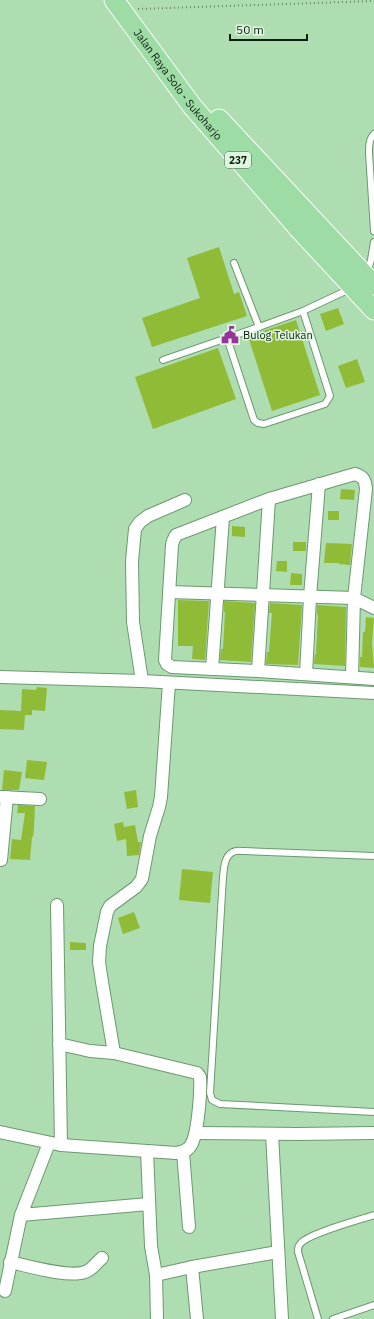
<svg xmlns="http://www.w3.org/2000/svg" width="374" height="1319" viewBox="0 0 374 1319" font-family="'IBM Plex Sans',sans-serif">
  <rect width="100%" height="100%" fill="#adddb0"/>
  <!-- building -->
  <g fill="#90bb37">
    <path d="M219,247L234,294L239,292L247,316L152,347L142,318L200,298L187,258Z"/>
    <path d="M338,308L344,324L326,331L320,314Z"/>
    <path d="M296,320L320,395L272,411L248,336Z"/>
    <path d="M218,348L236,399L153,429L135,377Z"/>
    <path d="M357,359L365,382L346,388L338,366Z"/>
    <path d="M341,489L355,490L354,500L340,499Z"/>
    <rect x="328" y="511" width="11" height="9"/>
    <path d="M232,526L245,527V537L232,536Z"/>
    <rect x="293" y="542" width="13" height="9"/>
    <path d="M326,543L352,544L350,565L339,564V563H324Z"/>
    <path d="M277,561H287V572L276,571Z"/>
    <path d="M291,573L302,574V585H290Z"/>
    <path d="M178,600L209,601L205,660L192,659L193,646H178Z"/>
    <path d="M224,601L255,603L251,662L220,660L221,649H223L225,612H224Z"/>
    <path d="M270,603L302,605L298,665L266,664L267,652H269L272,613H269Z"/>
    <path d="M317,605L346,607L345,666L314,664L315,654H316L318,615H317Z"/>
    <path d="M366,617L374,618L372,643L374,668L360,667V657H362L363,632H365Z"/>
    <path d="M37,687L47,688L45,711L32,710V715H25L24,730L0,729V710L21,711L22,689L36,690Z"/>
    <path d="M27,760L47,762L44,780L25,778Z"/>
    <path d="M4,770L22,772L19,790H2Z"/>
    <path d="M136,790L138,807L127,809L124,792Z"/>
    <path d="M18,805L35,806L34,828L33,837H32L30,860L10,859L12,839L21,840L25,813H17Z"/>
    <path d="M123,822L124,827L135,825L138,842H141L139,855L127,856L126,839L117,841L114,824Z"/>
    <path d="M182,869L213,872L210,903L179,900Z"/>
    <path d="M134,912L140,928L123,934L118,918Z"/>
    <path d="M70,942L86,943V950H70Z"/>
  </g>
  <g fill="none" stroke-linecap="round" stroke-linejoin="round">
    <!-- lane casing -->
    <g stroke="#6c996f" stroke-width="8">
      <g id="lane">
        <path d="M374,134C369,139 369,146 369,153L374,231"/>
        <path d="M234,263L259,327"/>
        <path d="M367,273L371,260L374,242"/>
        <path d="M227,338L254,420L258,423L264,424L325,404L330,396L303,311"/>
        <path d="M163,360L259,327L303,311L352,288"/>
        <path d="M374,856L244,851C241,851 236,850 233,852C224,856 224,869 223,877L210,1093L212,1100L220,1104L374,1112"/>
        <path d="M318,1319L298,1252C298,1248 298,1246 301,1243C310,1233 359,1220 374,1215"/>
        <path d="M333,1319L374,1305"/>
      </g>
    </g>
    <!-- street casing -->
    <g stroke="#6c996f" stroke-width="14">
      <g id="street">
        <path d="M269,499L258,671L172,667L167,664L165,660L172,545L173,541L176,535L269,499L355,474C364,477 365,480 366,489L354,598L352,677"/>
        <path d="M169,592L354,598L374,608"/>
        <path d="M212,669L223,517"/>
        <path d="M258,671L374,679"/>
        <path d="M306,674L310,597L319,484"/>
        <path d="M0,677L142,681L374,693"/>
        <path d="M142,681L133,622L132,561L135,529L140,522L148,516L185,500"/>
        <path d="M0,797L40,799"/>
        <path d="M1,860L7,797"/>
        <path d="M57,905L61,1145"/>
        <path d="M59,1044L90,1051L114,1053"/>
        <path d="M0,1132L61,1145L176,1153C182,1152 188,1151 191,1145C198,1134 201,1091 200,1077L197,1073L114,1053L102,982L99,962L100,946L107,912L110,906L136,887L142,879L150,836L159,807L161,797L169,683"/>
        <path d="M196,1133L297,1134L374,1133"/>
        <path d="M272,1134L282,1319"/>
        <path d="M147,1151L151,1246L156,1275L157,1319"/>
        <path d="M183,1152L189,1227"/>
        <path d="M21,1215L149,1204"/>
        <path d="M10,1262C28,1266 69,1278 85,1272C92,1270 97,1262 102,1258"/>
        <path d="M192,1267L197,1319"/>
        <path d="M156,1275L192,1267L278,1252"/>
        <path d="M5,1291L21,1215L49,1143"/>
      </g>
    </g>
    <!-- primary casing -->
    <g stroke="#fff" stroke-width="21">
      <g id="primary">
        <path id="s1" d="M114,0L192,106L298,228L374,310"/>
        <path d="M219,119L374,285"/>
      </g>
    </g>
    <!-- path -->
    <path stroke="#668868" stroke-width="2" stroke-dasharray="1 3" stroke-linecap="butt" d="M138,9L374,1"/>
    <!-- lane -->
    <use href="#lane" stroke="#fff" stroke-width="6"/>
    <!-- street -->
    <use href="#street" stroke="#fff" stroke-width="12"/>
    <!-- primary -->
    <use href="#primary" stroke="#9edca6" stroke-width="19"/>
  </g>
  <!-- icons -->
  <defs>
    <g id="civic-bare" transform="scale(1.38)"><path d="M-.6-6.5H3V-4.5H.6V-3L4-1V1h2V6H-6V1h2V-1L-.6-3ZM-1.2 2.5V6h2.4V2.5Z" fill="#96349b" stroke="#dff7e0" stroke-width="2.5" paint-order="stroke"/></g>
  </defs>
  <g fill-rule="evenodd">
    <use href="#civic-bare" x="230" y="335"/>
  </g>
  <g text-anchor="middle" stroke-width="3" stroke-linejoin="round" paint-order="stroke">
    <!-- shield labels -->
    <rect fill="#dff7e0" stroke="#4c604e" stroke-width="1" x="225" y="152" width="26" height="16" rx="3"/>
    <g font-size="10" font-weight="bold" fill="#0d1f0f">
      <text x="238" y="164">237</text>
    </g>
    <!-- street labels -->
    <g font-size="11" fill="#0d1f0f" stroke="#dff7e0">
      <text dy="4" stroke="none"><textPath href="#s1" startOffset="106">Jalan Raya Solo - Sukoharjo</textPath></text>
    </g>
    <!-- poi labels -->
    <g font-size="11" fill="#0d1f0f" stroke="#dff7e0" text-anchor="start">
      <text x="243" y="339">Bulog Telukan</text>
    </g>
  </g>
  <!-- scale -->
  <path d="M230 34v6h77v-6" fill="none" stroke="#0d1f0f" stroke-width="2"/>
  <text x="236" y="34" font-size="12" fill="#0d1f0f" stroke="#dff7e0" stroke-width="3" paint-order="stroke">50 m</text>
</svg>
